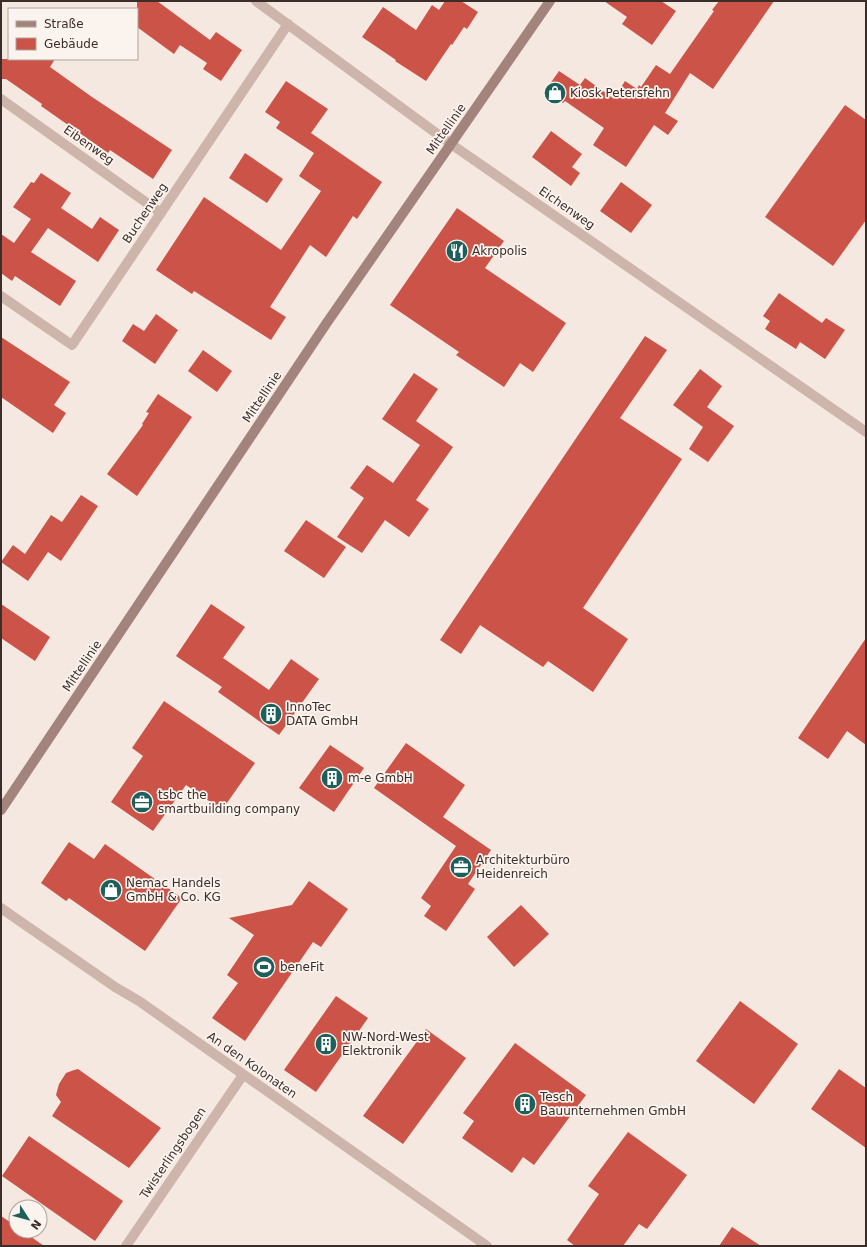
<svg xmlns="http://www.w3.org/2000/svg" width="867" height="1247" viewBox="0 0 867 1247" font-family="'DejaVu Sans',sans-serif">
  <rect width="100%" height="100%" fill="#f4e8e0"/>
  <!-- building -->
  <g fill="#cb5347">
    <path d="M137,1H157L210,40L216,32L242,50L221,81L203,69L207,63L180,45L174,54L137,27Z"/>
    <path d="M445,1H461L478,12L467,29L464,27L452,45L451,44L426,81L395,61L396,60L362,37L383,7L416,30L432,5L439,10Z"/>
    <path d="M604,1H661L676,11L652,45L622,24L627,17Z"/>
    <path d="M719,1H774L713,89L690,73L665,113L678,121L668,135L654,125L626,167L593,145L604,128L565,101L563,103L545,91L559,71L580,85L585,78L614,99L625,81L637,89L639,85L641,87L656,65L670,74L714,11L712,10Z"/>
    <path d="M1,59H55L50,67L92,97L172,150L153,179L110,150L108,153L41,106L42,104L6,79H1Z"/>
    <path d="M286,81L328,109L311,133L382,182L357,219L353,216L326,257L310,245L270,307L286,317L271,340L194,291L192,294L156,270L204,197L281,250L321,191L299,176L314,153L276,128L280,122L265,112Z"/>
    <path d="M845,105L866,120V220L833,266L765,217Z"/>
    <path d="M551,131L582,154L572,167L580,173L571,186L532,157Z"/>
    <path d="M245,153L283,179L267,203L229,178Z"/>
    <path d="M41,173L71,193L61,208L92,229L100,217L119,230L98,262L48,228L31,252L76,281L60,306L15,276L12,281L1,273V234L14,243L31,219L13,207L31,182L34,183Z"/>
    <path d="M621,182L652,205L631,233L600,211Z"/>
    <path d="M457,208L504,241L485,268L566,323L533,372L520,363L504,387L456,355L459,352L390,305Z"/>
    <path d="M779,293L822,323L826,318L845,330L825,359L800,342L796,349L765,329L770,321L763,316Z"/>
    <path d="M156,314L178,330L155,364L122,341L133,324L144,331Z"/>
    <path d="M645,336L667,350L620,418L682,459L583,608L628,639L593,692L548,661L543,667L480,625L461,654L440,640Z"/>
    <path d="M1,337L70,382L54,405L66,413L53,433L1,397Z"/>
    <path d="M203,350L232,371L217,392L188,371Z"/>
    <path d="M700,369L722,386L707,407L734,426L708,462L689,449L703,427L673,405Z"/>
    <path d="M414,373L438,389L416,421L453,447L416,500L429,509L409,537L385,520L362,553L337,537L364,498L350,488L367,465L393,483L420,445L382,419Z"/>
    <path d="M158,394L192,417L137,496L107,474L143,425L142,424L149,413L146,412Z"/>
    <path d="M81,495L98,506L61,561L48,552L28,581L1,562L13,545L25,554L51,515L62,522Z"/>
    <path d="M306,520L346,547L324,578L284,551Z"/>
    <path d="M1,604L50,637L35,661L1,638Z"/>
    <path d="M211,604L245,627L223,658L269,690L291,659L319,679L279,735L218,692L222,687L176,656Z"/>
    <path d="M866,638V745L847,731L828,759L798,738Z"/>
    <path d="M164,701L255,763L222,810L186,785L153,831L111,802L143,756L132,748Z"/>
    <path d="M406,743L465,785L443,817L491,850L468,884L475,889L446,931L424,916L431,906L421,898L456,846L374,788Z"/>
    <path d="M330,745L364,768L334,812L299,788Z"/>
    <path d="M69,842L94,859L105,844L182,898L145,951L69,898L66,901L41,883Z"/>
    <path d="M309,881L348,909L321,947L313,942L245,1041L212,1018L238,983L227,975L254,935L229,918L292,905Z"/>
    <path d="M521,905L549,934L514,967L487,937Z"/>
    <path d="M336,996L368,1018L316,1092L284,1070Z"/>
    <path d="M740,1001L798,1044L754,1104L696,1061Z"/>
    <path d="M426,1029L466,1058L403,1144L363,1116Z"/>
    <path d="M515,1043L586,1095L534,1165L523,1157L512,1173L462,1138L474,1121L463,1113Z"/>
    <path d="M78,1069L161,1128L129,1168L52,1116L61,1102L56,1095L59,1084L66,1073L74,1070Z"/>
    <path d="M839,1069L866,1088V1148L811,1109Z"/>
    <path d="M628,1132L687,1175L647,1229L639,1224L623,1246H575L567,1240L599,1194L588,1186Z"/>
    <path d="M29,1136L123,1201L95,1241L2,1176Z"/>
    <path d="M1,1216L16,1226V1231H23L44,1246H1Z"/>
    <path d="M732,1227L761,1246H719Z"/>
  </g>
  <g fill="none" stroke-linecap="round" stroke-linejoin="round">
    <!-- street -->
    <g stroke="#ceb5ab" stroke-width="10">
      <path d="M256,1L451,144L866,432"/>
      <path d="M1,99L161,213"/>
      <path d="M1,296L72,345L288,24"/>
      <path d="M1,908L115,987L139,1001L487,1246"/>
      <path d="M126,1246L243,1075"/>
    </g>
    <!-- secondary -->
    <path stroke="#a2847c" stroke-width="10" d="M1,810L326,324L550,1"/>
  </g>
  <!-- icons -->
  <defs>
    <g id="shop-disc" transform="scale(1.15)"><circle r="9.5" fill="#1d5f5a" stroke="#fbf3ed"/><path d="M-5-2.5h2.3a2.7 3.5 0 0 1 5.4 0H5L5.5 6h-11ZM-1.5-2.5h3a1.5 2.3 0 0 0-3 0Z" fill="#fff"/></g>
    <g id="restaurant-disc" transform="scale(1.15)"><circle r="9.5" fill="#1d5f5a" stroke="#fbf3ed"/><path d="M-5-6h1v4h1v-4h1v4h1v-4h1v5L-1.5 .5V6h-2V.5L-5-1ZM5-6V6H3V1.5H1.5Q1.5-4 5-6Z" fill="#fff"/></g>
    <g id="building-disc" transform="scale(1.15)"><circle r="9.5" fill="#1d5f5a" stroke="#fbf3ed"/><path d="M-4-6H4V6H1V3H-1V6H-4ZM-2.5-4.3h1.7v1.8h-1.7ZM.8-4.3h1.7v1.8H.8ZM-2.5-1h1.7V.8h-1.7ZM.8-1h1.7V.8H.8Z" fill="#fff"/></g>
    <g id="office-disc" transform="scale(1.15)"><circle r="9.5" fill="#1d5f5a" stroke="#fbf3ed"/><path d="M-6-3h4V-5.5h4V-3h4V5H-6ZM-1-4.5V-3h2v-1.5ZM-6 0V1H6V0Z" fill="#fff"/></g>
    <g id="stadium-disc" transform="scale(1.15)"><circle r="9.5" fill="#1d5f5a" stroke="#fbf3ed"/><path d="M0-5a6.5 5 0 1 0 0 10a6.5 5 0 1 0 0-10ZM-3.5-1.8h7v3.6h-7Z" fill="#fff"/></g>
  </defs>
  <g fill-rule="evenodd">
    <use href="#shop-disc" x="555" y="93"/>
    <use href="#restaurant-disc" x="457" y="251"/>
    <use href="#building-disc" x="271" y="714"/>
    <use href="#building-disc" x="332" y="778"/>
    <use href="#office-disc" x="142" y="802"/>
    <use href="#office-disc" x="461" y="867"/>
    <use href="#shop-disc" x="111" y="890"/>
    <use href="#stadium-disc" x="264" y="967"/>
    <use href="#building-disc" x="326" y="1044"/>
    <use href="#building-disc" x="525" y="1104"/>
  </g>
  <g text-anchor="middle" stroke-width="3.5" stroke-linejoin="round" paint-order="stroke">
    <!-- poi labels -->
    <g font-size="12" fill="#3b2d2a" stroke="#fbf3ed" text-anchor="start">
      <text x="570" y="97">Kiosk Petersfehn</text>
      <text x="472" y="255">Akropolis</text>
      <text x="286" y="711">InnoTec<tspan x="286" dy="14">DATA GmbH</tspan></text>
      <text x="348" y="782">m-e GmbH</text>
      <text x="158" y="799">tsbc the<tspan x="158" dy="14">smartbuilding company</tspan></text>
      <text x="476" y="864">Architekturbüro<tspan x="476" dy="14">Heidenreich</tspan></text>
      <text x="126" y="887">Nemac Handels<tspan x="126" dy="14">GmbH &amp; Co. KG</tspan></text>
      <text x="280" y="971">beneFit</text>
      <text x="342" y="1041">NW-Nord-West<tspan x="342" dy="14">Elektronik</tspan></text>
      <text x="540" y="1101">Tesch<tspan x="540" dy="14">Bauunternehmen GmbH</tspan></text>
    </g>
    <!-- street labels -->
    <g font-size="12" fill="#3b2d2a" stroke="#fbf3ed">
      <text transform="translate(446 129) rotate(-55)" y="4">Mittellinie</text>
      <text transform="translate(89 145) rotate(35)" y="4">Eibenweg</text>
      <text transform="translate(567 208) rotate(35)" y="4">Eichenweg</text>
      <text transform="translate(145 213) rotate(-56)" y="4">Buchenweg</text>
      <text transform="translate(262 397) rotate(-56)" y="4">Mittellinie</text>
      <text transform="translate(82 666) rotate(-56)" y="4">Mittellinie</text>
      <text transform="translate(252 1065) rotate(35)" y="4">An den Kolonaten</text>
      <text transform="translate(173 1153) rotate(-56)" y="4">Twisterlingsbogen</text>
    </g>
  </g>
  <!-- border -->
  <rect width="867" height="1247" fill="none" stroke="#3b2d2a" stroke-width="4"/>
  <!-- legend -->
  <rect x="8" y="8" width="130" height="52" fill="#fbf3ed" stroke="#aea49f"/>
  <rect x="16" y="21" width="20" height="6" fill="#a2847c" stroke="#aea49f"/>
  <text x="44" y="28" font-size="12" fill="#3b2d2a">Straße</text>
  <rect x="16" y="38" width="20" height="12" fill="#cb5347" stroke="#aea49f"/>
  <text x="44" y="48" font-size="12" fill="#3b2d2a">Gebäude</text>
  <!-- north arrow -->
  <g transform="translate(28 1219) rotate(126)"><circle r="19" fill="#fbf3ed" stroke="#aea49f"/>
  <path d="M0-3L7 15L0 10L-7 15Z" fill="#1d5f5a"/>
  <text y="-6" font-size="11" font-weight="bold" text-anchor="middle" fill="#3b2d2a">N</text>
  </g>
</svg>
